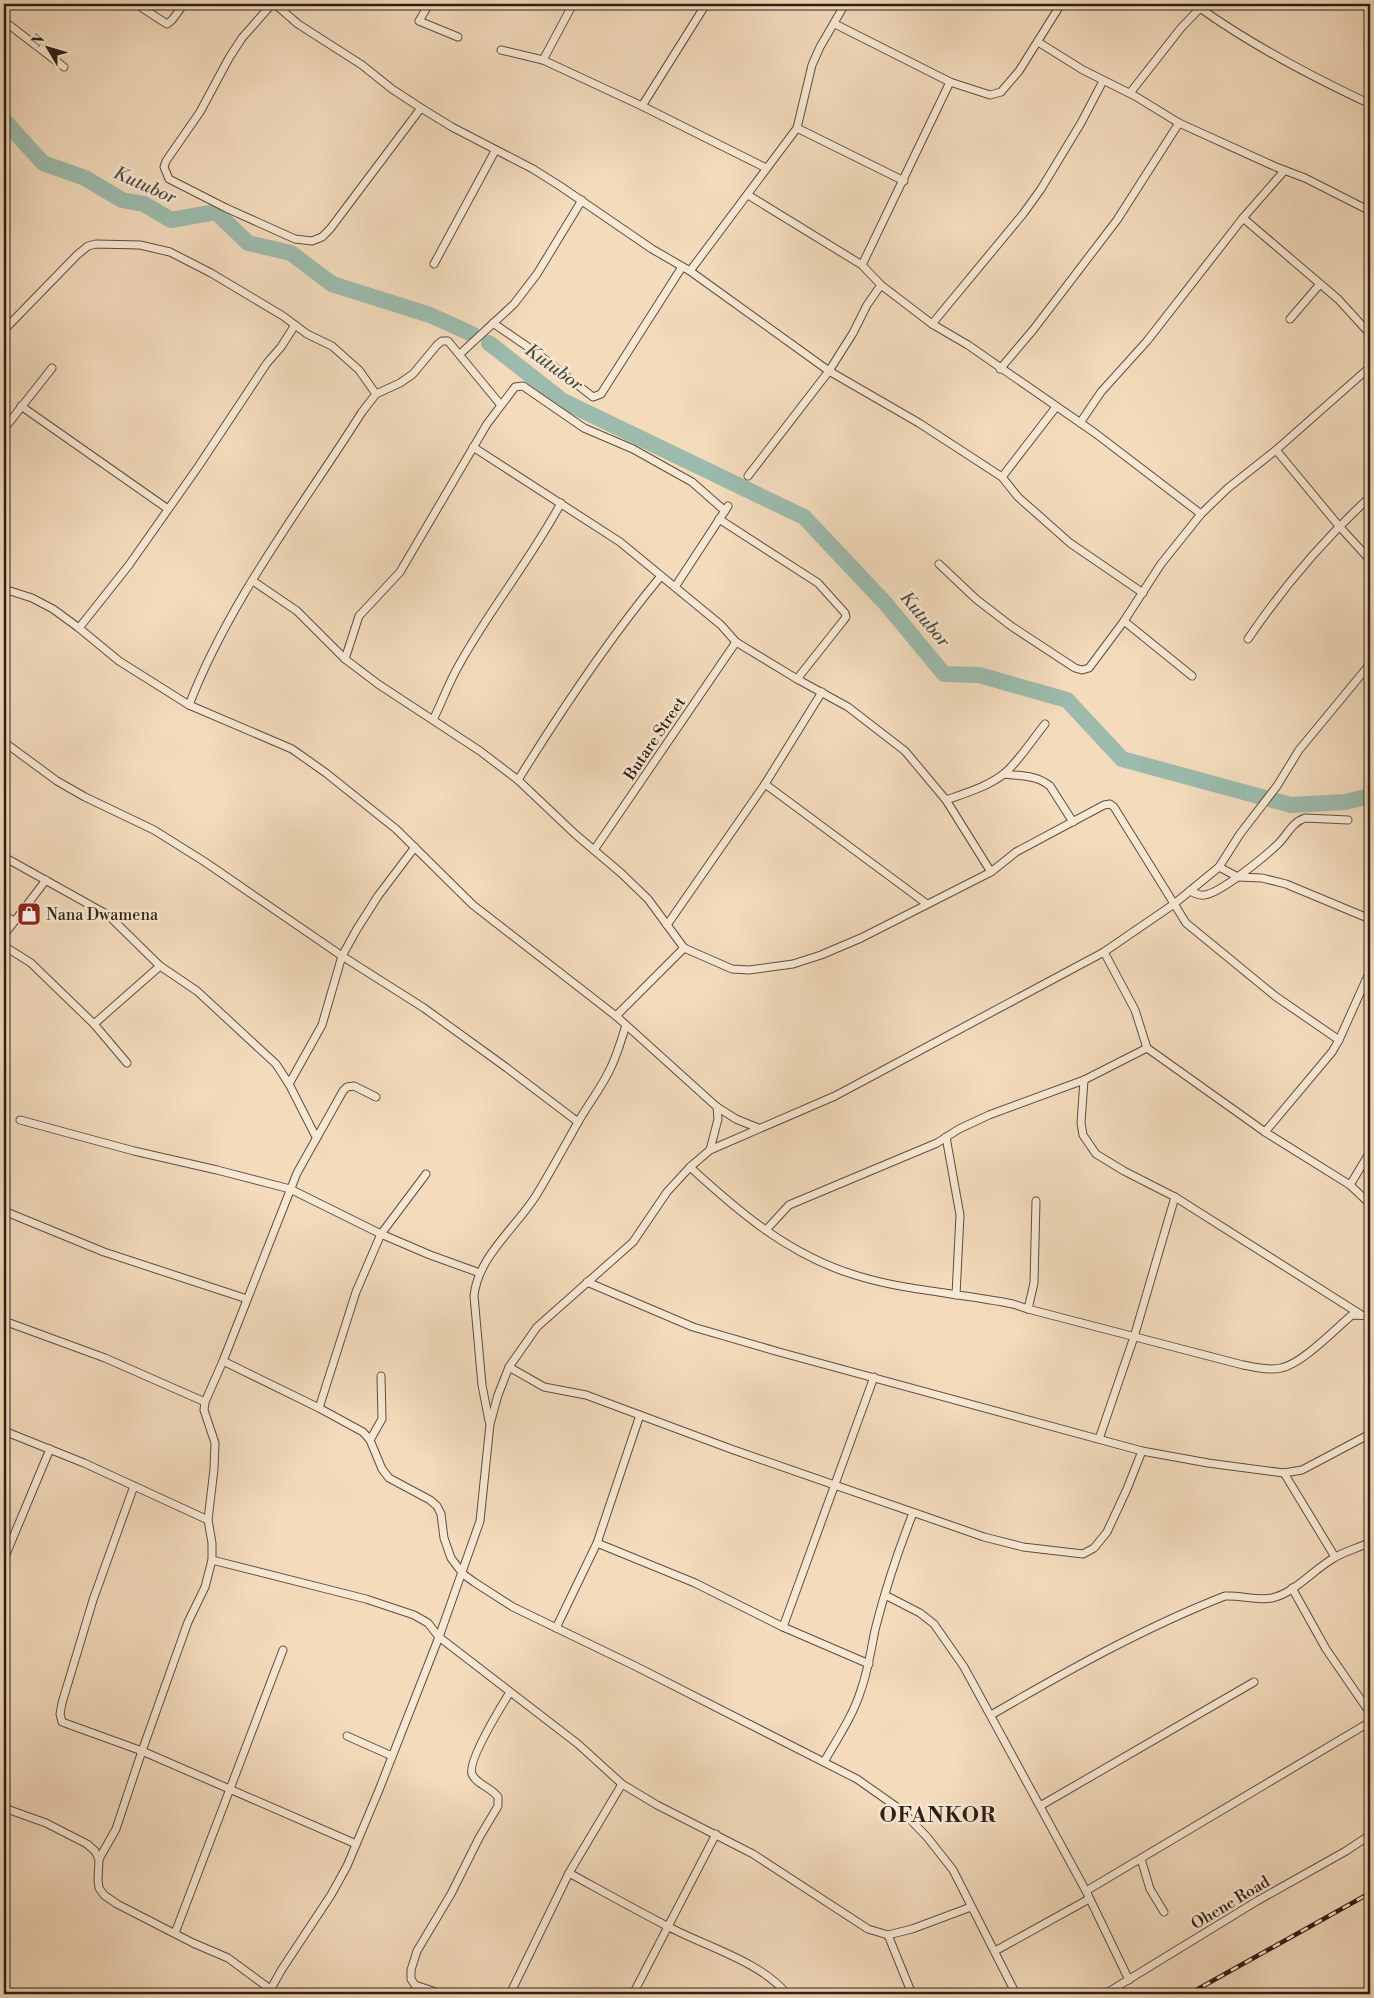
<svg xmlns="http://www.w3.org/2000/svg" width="1374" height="1998" viewBox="0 0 1374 1998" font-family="'Libre Bodoni',serif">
  <rect width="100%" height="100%" fill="#f3dbbc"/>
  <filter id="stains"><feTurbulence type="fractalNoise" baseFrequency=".004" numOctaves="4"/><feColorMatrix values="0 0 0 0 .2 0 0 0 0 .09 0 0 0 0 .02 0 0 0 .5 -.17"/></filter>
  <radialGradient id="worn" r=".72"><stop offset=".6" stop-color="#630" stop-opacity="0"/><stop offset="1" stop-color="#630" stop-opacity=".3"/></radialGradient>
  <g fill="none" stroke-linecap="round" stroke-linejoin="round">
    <!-- river -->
    <g stroke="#9cbbad" stroke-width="16">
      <path d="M4,120L43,163L85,178L122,200L144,204L171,220L216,212L248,243L291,253L332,284L430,315L472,334"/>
      <path d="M489,343L563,401L804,517L886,604L944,674L979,675L1067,700L1122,759L1291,805L1345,802L1370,796"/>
    </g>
    <!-- minor casing -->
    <g stroke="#5e4d40" stroke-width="9">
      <g id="minor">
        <path d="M136,4L167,24L172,20L184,4"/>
        <path d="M272,4L242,38L229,58L200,112L166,161L164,167L169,179L226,208L295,239L312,241L322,237L330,229L421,108"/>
        <path d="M275,4L298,24L362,65L392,89L421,108L452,127L533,169L560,186L652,249L690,271L829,371L919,423L1002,477L1018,497L1070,543L1143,593"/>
        <path d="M429,4L419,21L458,37"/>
        <path d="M1200,8C1253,46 1311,76 1370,104"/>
        <path d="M4,21L64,67"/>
        <path d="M835,24L950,82L990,95L1001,92L1019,71L1061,4"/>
        <path d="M1038,42L1083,70L1135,96L1179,123L1276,167L1305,178L1370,211"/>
        <path d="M501,50L543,60L642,106L766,168"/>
        <path d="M543,60L573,4"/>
        <path d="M1130,93L1181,28L1204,4"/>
        <path d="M642,106L706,4"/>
        <path d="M797,128L904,181"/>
        <path d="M748,195L862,265L881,285L932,324L968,345L1095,433L1201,514"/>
        <path d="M4,196L5,195"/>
        <path d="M1243,218L1338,299L1370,334"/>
        <path d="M434,264L495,151"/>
        <path d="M862,265L950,82"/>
        <path d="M690,271L797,128L812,65L820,47L845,4"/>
        <path d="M1290,319L1320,284"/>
        <path d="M493,323L538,354L593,397L601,394L682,267"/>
        <path d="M932,324L1023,214L1041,189L1081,123L1103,81"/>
        <path d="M4,330L77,255L88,246L96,244L140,245L170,252L211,273L283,316L307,334L332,346L359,370L376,394"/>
        <path d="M460,354L514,304L537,274L582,200"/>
        <path d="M1000,369L1033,330L1117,220L1179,123"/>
        <path d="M21,406L168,509"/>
        <path d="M1080,423L1101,392L1147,341L1243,218L1284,171"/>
        <path d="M4,429L52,368"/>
        <path d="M473,447L620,542L721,625L736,642L797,679L848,707L905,751L946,800L991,872"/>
        <path d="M1276,450L1339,526L1370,560"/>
        <path d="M748,476L829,371L853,333L867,305L881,285"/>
        <path d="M1002,477L1056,407"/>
        <path d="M719,519L818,583L845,613L846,617L843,621L797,679"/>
        <path d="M939,564L976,599L1011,626L1075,668L1082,670L1089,668L1124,621L1161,564L1201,514L1228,488L1276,450L1370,367"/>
        <path d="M253,581L297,611L345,659L378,684L480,751L518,780L575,834L621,873L648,899L684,948L732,969L749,970L793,964L821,955L861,938L991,872L1016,852L1104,805L1110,804L1114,807L1186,923L1275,996L1339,1040"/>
        <path d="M675,587L728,506"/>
        <path d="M4,589L32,598L53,609L79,628L119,661L189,705L292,749L326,773L396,829L473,905L616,1016L717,1107L736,1119L758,1128"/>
        <path d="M1124,621L1192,676"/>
        <path d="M79,628L129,565L198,467L267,363L281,347L295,325"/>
        <path d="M1248,639C1284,586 1323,540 1370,497"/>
        <path d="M345,659L359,616L400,572L487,424L515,387L523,386L584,428L633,449L692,482L725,511"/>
        <path d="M189,705C230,599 302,507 362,412L376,394L400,383L413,374L437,345L442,341H448L500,404"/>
        <path d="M433,720C442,702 449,682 459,665C490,609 531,559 561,503"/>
        <path d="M4,742L57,781L85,797L154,830L205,862L342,956L424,1008L507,1068L578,1122"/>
        <path d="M1004,774C1021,776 1037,775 1050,786L1073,822"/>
        <path d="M518,780C562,709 607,641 661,576"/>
        <path d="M765,784L927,904"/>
        <path d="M946,800C966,793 990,786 1006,772C1021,758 1032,740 1045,724"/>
        <path d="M594,850L736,642"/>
        <path d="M4,857L108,915L160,966L197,991L276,1064L289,1084L316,1137"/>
        <path d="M1219,867L1238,877L1262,878L1286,884L1370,919"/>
        <path d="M1190,891C1194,893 1200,896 1204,895C1220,894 1268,854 1280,842C1288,833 1293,822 1305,818L1348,820"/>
        <path d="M4,915L14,921"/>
        <path d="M667,925L765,784L822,692"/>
        <path d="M4,935L46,880"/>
        <path d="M4,946L31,963L94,1024L127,1063"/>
        <path d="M1104,952L1135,1010L1147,1048L1265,1132L1350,1185L1370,1204"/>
        <path d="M616,1016L684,948"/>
        <path d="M94,1024L160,966"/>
        <path d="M1084,1080L1081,1123L1083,1135L1096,1154L1124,1171L1175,1197L1360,1314"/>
        <path d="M289,1084L322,1025L342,956L357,929L378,896L415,847"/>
        <path d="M20,1120L134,1151L217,1170L290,1189L381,1234L430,1255L480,1273"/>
        <path d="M1265,1132L1332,1052L1339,1040L1370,971"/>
        <path d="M946,1137L960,1215L956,1295"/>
        <path d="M710,1150L718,1119L717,1107"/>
        <path d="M690,1167C739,1212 789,1255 855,1275C905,1291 960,1293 1013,1304L1028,1309L1243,1365C1255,1367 1269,1371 1281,1368C1302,1364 1335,1329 1352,1315L1370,1316"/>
        <path d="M1350,1185L1370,1152"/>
        <path d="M4,1211L104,1252L247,1299"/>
        <path d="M766,1230L789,1205L937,1143L959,1129L989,1115L1084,1080L1147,1048"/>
        <path d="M587,1282L693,1327L779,1352L1142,1451L1208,1463L1284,1473L1302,1470L1370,1434"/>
        <path d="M1028,1309L1034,1283L1036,1201"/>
        <path d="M4,1321L105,1358L205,1402"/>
        <path d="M223,1361L319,1408L363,1432L370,1440L382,1469L389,1478L430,1500L437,1506L441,1514L444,1538L451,1558L463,1574L474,1582L513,1607L637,1667L857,1779L901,1810L927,1837L953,1870L1016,1994"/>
        <path d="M509,1367L544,1387L586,1395L731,1449L941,1522L984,1537L1023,1547L1083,1554L1094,1548L1107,1532L1127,1489L1142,1451"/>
        <path d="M319,1408L356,1292L381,1234L426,1174"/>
        <path d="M489,1421L482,1385L474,1296C478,1256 517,1227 537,1194C551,1171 564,1147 577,1124C588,1104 603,1086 612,1065C618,1052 622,1038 626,1025"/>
        <path d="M4,1431L84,1463L208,1520"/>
        <path d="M1099,1439L1134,1337L1175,1197"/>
        <path d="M370,1440L382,1419L381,1376"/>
        <path d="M1284,1473L1335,1557"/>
        <path d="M134,1486L93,1600L62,1703L60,1714L62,1722L142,1751L356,1844"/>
        <path d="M597,1543L695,1583L783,1627L869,1664"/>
        <path d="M4,1559L50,1449"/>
        <path d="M212,1560L366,1599L414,1615L428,1623L439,1637L578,1744L622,1784L657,1805L753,1854L868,1929L888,1935L912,1929L971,1907"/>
        <path d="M1292,1588L1326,1649L1370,1713"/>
        <path d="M885,1595L920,1613L934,1624L964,1667L1086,1891L1129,1980"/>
        <path d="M783,1627L874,1377"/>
        <path d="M556,1628L597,1543L640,1415"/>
        <path d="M991,1715C1067,1671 1143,1628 1225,1596C1241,1595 1256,1601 1272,1598C1295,1593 1314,1569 1334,1558C1345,1551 1359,1548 1370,1542"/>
        <path d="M347,1736L392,1756"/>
        <path d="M824,1762C837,1739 853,1716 861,1690C868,1670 871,1650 875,1630C885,1590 898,1551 913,1513"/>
        <path d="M1040,1806L1254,1682"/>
        <path d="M4,1808L46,1823L87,1844L95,1851L99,1859L98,1880L99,1888L104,1895L117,1904L193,1943L228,1958L270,1989"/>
        <path d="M99,1859L116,1829L142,1751L188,1622L205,1587L212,1560V1543L208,1520L214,1469L215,1443L204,1410L205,1402L223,1361L297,1173L343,1091L347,1087L354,1086L376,1097"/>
        <path d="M1141,1859L1150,1889L1164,1912"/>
        <path d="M569,1873C602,1891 634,1909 667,1926C704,1946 760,1961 787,1994"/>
        <path d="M1086,1891L1370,1722"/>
        <path d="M175,1933L283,1650"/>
        <path d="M888,1935L912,1994"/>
        <path d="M995,1951L1089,1899"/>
        <path d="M268,1994L282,1969L331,1895L347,1866L379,1790L439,1637L480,1521L490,1424L498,1395L509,1367L537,1327L633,1242L667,1192L690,1167L710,1150L835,1096L1104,952L1174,904L1219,867L1240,834L1277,786L1299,750L1370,664"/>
        <path d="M442,1994L415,1985L411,1979V1970L417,1951L451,1894L479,1838L498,1806V1797C492,1788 476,1784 472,1774C467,1761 502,1705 510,1692"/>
        <path d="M510,1994L569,1873L622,1784"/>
        <path d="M633,1994L716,1834"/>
        <path d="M1105,1994L1257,1901L1346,1851L1370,1835"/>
      </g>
    </g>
    <!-- minor -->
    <use href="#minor" stroke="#f7e8d3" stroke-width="7"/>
    <!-- rail casing -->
    <g stroke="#2d1e16" stroke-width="4.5">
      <path id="rail" d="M1189,1994L1370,1893"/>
    </g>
    <!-- rail -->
    <use href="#rail" stroke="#f7e8d3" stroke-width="2.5" stroke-dasharray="8" stroke-linecap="butt"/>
  </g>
  <!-- icons -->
  <defs>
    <g id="shop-square" transform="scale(1.25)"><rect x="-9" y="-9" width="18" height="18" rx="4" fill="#8f2418" stroke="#f7e8d3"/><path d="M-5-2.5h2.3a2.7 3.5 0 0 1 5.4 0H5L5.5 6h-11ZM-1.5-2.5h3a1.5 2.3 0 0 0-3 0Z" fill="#fff"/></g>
  </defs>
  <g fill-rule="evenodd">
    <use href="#shop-square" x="29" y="914"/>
  </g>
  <g text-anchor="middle" stroke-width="5" stroke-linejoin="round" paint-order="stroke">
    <!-- street labels -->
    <g font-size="16" fill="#2d1e16" stroke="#f7e8d3">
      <text transform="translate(654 738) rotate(-56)" y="6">Butare Street</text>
      <text transform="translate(1230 1902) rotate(-31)" y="6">Ohene Road</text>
    </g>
    <!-- poi labels -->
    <g font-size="16" fill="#2d1e16" stroke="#f7e8d3" text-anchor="start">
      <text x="46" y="920">Nana Dwamena</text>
    </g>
    <!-- water labels -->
    <g font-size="18" font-style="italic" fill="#4e4d43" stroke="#f7e8d3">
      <text transform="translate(145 185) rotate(24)" y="6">Kutubor</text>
      <text transform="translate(554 367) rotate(36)" y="6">Kutubor</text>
      <text transform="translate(925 619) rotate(50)" y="6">Kutubor</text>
    </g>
    <!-- district labels -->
    <g font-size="21" font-weight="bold" letter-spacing="1" fill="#2d1e16" stroke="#f7e8d3">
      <text x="938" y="1822">OFANKOR</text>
    </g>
  </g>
  <!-- margin -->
  <rect width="1374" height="1998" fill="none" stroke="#f3dbbc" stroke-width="20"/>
  <rect x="5" y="5" width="1364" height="1988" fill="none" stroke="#2d1e16" stroke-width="2.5"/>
  <rect x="10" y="10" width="1354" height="1978" fill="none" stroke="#2d1e16"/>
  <!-- north arrow -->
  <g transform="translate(48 48) rotate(308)" stroke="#f7e8d3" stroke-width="4" paint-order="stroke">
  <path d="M0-4L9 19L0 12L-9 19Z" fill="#2d1e16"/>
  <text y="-8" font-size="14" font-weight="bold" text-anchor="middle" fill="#2d1e16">N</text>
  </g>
  <rect width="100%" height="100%" filter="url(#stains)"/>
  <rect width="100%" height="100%" fill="url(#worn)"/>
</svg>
